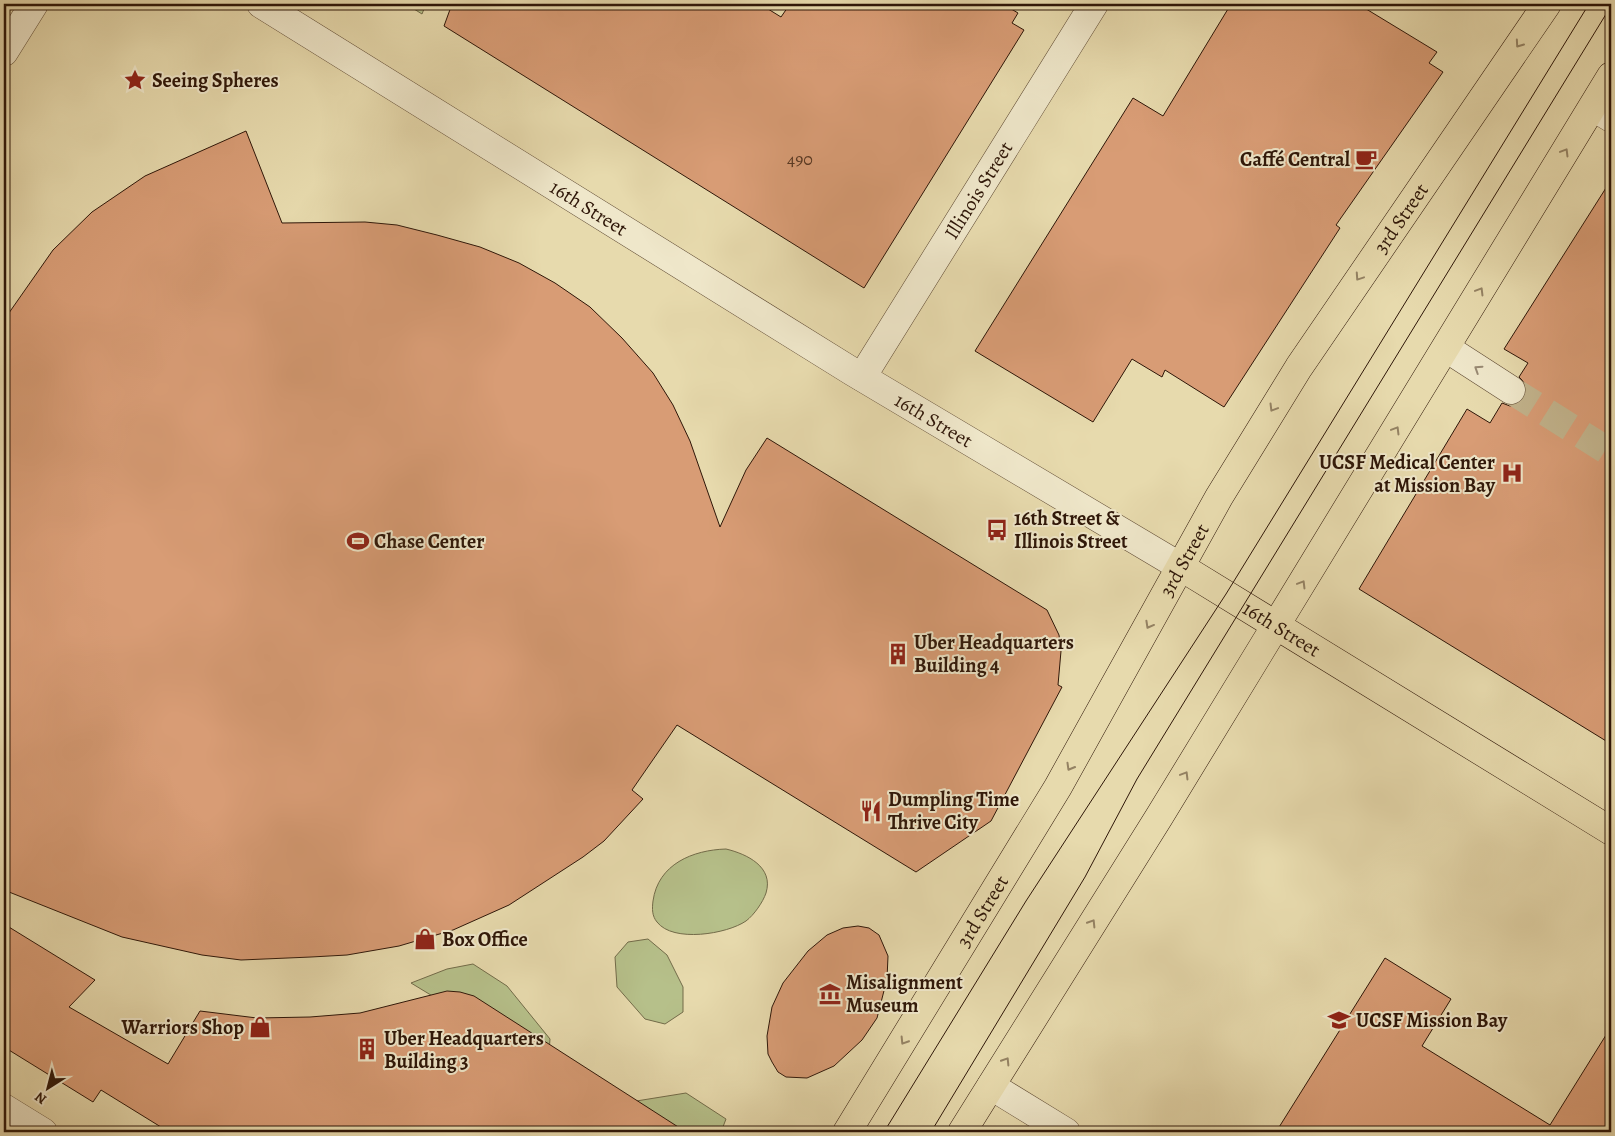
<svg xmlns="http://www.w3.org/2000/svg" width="1615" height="1136" viewBox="0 0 1615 1136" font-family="Alegreya,serif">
  <rect width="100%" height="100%" fill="#e7daad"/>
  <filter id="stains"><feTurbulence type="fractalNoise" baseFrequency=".004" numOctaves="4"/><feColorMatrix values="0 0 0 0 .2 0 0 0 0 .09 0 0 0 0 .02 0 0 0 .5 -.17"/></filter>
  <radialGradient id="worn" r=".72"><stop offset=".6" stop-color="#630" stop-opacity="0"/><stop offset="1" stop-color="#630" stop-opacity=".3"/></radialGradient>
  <!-- green -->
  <g fill="#b6c08a" stroke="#726b49">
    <path d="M406,4H426L422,14Z"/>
    <path d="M726,849C747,854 774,867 766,893C763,902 754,915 746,921C727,934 673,943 657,922C652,916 652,909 653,901C658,864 693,850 726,849Z"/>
    <path d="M648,939L667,955L683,987V1012L665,1024L645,1019L617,987L615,957L628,942Z"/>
    <path d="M473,964L507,986L550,1039L548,1066L411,983L447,969Z"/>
    <path d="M686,1093L726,1119L721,1132H605L599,1107Z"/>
  </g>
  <!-- building -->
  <g fill="#d89c75" stroke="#2e1608">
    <path d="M452,4H760L781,17L790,4H1003L1018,13L1012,23L1024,30L864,288L444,26Z"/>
    <path d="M1231,4H1358L1437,52L1429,63L1443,72L1336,225L1340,228L1224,407L1165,370L1162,377L1132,359L1093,422L975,351L1133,98L1163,116Z"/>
    <path d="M246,131L282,223L365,222L397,225L437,235L480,247L519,263L555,283L590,307L622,338L653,373L673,405L690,441L720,527L746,470L767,438L1047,610L1059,635L1061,651L1058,685L1062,687L991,821L916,872L677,725L632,790L643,799L604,841L583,857L509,905L453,930L399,946L347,955L311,957L241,960L202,955L122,937L4,890V320L53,250L92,212L145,176Z"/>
    <path d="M1611,180V744L1359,589L1467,409L1490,423L1502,403L1510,406L1518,404L1524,398L1527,390L1525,383L1519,377L1528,363L1504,349Z"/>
    <path d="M4,924L95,980L69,1007L168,1064L200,1011L257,1018L310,1017L360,1013L447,991L460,992L474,996L686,1132H169L101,1090L93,1102L4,1047Z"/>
    <path d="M858,926L869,928L879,935L888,956L887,979L877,1018L862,1040L834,1066L807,1078L786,1077L778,1072L772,1062L768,1054L767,1036L772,1007L783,983L808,951L827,935L843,928Z"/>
    <path d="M1385,958L1451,999L1422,1046L1550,1125L1611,1027V1132H1276Z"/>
  </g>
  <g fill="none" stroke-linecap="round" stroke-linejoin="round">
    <!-- minor-tunnel -->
    <path stroke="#c2b38c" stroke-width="28" stroke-dasharray="28 14" stroke-linecap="butt" d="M1511,390L1611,453"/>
    <!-- minor casing -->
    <g stroke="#5c4731" stroke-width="29">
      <g id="minor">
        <path id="s1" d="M261,4L853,372L1181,567"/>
        <path d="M4,52L34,4"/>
        <path d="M1593,107L1611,118"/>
        <path d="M1446,348L1511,390"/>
        <path id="s2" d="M862,377L1094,4"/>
        <path d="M991,1086L1066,1132"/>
        <path d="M4,1108L43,1132"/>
      </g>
    </g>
    <!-- major casing -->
    <g stroke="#2e1608" stroke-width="29">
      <g id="major">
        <path id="s3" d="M1181,567L1611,831"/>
        <path id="s4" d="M847,1132L1058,787L1219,497L1299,367L1547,4"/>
        <path d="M962,1132L1159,817L1611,76"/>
      </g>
    </g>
    <!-- minor -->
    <use href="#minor" stroke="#efe7ca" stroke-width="28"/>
    <!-- major -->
    <use href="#major" stroke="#e7daad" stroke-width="28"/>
    <!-- tram -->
    <g stroke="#2e1608" stroke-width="1">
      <path d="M884,1132L1026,901L1226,594L1589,4"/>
      <path d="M931,1132L1085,877L1137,779L1611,6"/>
    </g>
  </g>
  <!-- one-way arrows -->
  <defs><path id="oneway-chevron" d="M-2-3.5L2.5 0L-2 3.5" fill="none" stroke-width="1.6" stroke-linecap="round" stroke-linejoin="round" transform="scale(1.25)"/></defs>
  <g stroke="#948263">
    <use href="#oneway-chevron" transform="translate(1519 44) rotate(125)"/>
    <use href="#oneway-chevron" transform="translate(1565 152) rotate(-59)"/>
    <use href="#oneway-chevron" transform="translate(1359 277) rotate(124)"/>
    <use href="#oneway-chevron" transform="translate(1480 291) rotate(-59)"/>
    <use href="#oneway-chevron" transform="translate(1273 408) rotate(121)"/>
    <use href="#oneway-chevron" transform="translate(1396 430) rotate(-59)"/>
    <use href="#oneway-chevron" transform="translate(1302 584) rotate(-59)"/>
    <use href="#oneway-chevron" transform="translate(1149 625) rotate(119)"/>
    <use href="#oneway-chevron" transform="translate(1070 767) rotate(120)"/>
    <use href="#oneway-chevron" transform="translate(1185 775) rotate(-59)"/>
    <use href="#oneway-chevron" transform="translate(1092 923) rotate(-58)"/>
    <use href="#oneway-chevron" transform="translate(904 1041) rotate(122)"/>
    <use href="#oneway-chevron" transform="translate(1006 1061) rotate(-58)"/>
  </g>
  <use stroke="#988973" href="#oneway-chevron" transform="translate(1478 369) rotate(-147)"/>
  <!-- icons -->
  <defs>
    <g id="sight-bare" transform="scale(1.725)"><path d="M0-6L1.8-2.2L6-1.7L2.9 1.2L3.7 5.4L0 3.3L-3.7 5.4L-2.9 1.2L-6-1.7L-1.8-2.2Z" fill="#8f2418" stroke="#efe7ca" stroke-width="2.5" paint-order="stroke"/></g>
    <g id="cafe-bare" transform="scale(1.725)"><path d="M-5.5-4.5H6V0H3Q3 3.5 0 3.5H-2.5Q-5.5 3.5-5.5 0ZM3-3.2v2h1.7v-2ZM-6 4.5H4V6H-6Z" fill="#8f2418" stroke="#efe7ca" stroke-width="2.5" paint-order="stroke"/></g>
    <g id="hospital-bare" transform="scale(1.725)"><path d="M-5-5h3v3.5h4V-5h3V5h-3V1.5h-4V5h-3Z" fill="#8f2418" stroke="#efe7ca" stroke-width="2.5" paint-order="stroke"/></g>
    <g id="bus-bare" transform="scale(1.725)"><path d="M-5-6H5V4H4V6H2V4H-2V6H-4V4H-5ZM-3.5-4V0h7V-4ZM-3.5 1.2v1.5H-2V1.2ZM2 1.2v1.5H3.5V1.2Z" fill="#8f2418" stroke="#efe7ca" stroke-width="2.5" paint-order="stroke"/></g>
    <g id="stadium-bare" transform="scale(1.725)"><path d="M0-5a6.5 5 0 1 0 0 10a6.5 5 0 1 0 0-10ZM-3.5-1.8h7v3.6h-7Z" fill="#8f2418" stroke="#efe7ca" stroke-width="2.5" paint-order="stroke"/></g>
    <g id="building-bare" transform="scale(1.725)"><path d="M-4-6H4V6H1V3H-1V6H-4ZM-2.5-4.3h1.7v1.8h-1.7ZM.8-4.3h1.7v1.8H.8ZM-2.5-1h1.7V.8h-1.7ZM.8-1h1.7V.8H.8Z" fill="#8f2418" stroke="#efe7ca" stroke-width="2.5" paint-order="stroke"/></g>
    <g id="restaurant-bare" transform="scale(1.725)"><path d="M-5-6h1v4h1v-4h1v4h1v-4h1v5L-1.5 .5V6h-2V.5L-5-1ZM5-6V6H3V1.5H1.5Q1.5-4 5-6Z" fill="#8f2418" stroke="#efe7ca" stroke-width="2.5" paint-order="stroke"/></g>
    <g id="shop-bare" transform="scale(1.725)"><path d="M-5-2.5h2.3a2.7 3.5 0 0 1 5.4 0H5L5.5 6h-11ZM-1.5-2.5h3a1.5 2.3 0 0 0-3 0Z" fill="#8f2418" stroke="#efe7ca" stroke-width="2.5" paint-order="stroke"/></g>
    <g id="museum-bare" transform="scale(1.725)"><path d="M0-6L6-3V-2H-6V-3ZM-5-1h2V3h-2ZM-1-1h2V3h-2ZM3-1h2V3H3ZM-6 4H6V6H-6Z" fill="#8f2418" stroke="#efe7ca" stroke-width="2.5" paint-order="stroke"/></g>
    <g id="university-bare" transform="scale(1.725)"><path d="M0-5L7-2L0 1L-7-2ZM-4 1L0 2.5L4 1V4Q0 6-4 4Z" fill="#8f2418" stroke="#efe7ca" stroke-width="2.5" paint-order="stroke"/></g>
  </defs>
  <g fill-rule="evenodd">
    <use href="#sight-bare" x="135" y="80"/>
    <use href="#cafe-bare" x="1366" y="159"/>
    <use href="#hospital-bare" x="1512" y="473"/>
    <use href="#bus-bare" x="997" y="530"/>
    <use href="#stadium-bare" x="358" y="541"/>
    <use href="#building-bare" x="898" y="654"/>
    <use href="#restaurant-bare" x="871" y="811"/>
    <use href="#shop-bare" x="425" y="939"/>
    <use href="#museum-bare" x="830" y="994"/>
    <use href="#university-bare" x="1339" y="1020"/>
    <use href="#shop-bare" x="260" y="1027"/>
    <use href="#building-bare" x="367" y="1049"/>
  </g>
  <g text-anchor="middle" stroke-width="4" stroke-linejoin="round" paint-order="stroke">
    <!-- number labels -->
    <g font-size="18" fill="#583823">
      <text x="800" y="165">490</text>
    </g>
    <!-- poi labels -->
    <g font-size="20" font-weight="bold" fill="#2e1608" stroke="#efe7ca" text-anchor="start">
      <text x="152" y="87">Seeing Spheres</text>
      <text x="1350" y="166" text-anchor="end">Caffé Central</text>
      <text x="1495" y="469" text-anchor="end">UCSF Medical Center<tspan x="1495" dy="23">at Mission Bay</tspan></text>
      <text x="1014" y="525">16th Street &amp;<tspan x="1014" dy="23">Illinois Street</tspan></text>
      <text x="374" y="548">Chase Center</text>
      <text x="914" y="649">Uber Headquarters<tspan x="914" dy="23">Building 4</tspan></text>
      <text x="888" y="806">Dumpling Time<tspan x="888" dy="23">Thrive City</tspan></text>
      <text x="442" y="946">Box Office</text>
      <text x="846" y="989">Misalignment<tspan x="846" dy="23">Museum</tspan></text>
      <text x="1356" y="1027">UCSF Mission Bay</text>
      <text x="244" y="1034" text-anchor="end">Warriors Shop</text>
      <text x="384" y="1045">Uber Headquarters<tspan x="384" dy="23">Building 3</tspan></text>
    </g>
    <!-- street labels -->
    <g font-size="20" fill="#2e1608" stroke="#efe7ca">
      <text dy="7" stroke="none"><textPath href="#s2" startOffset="220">Illinois Street</textPath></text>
      <text dy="7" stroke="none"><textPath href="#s1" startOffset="386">16th Street</textPath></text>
      <text dy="7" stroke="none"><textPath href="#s4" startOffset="1069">3rd Street</textPath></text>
      <text dy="7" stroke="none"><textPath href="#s1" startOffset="791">16th Street</textPath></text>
      <text dy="7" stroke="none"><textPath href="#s4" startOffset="664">3rd Street</textPath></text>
      <text dy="7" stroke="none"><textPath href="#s3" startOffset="118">16th Street</textPath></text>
      <text dy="7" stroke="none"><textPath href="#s4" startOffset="259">3rd Street</textPath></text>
    </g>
  </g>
  <!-- margin -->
  <rect width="1615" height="1136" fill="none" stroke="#e7daad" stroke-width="20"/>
  <rect x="5" y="5" width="1605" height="1126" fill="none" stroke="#2e1608" stroke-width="2.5"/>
  <rect x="10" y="10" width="1595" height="1116" fill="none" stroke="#2e1608"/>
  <!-- north arrow -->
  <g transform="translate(48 1088) rotate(216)" stroke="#efe7ca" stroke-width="4" paint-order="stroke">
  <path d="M0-4L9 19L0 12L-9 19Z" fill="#2e1608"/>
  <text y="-8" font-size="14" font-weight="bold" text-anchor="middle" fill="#2e1608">N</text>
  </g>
  <rect width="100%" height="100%" filter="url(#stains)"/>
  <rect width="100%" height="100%" fill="url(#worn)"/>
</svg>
